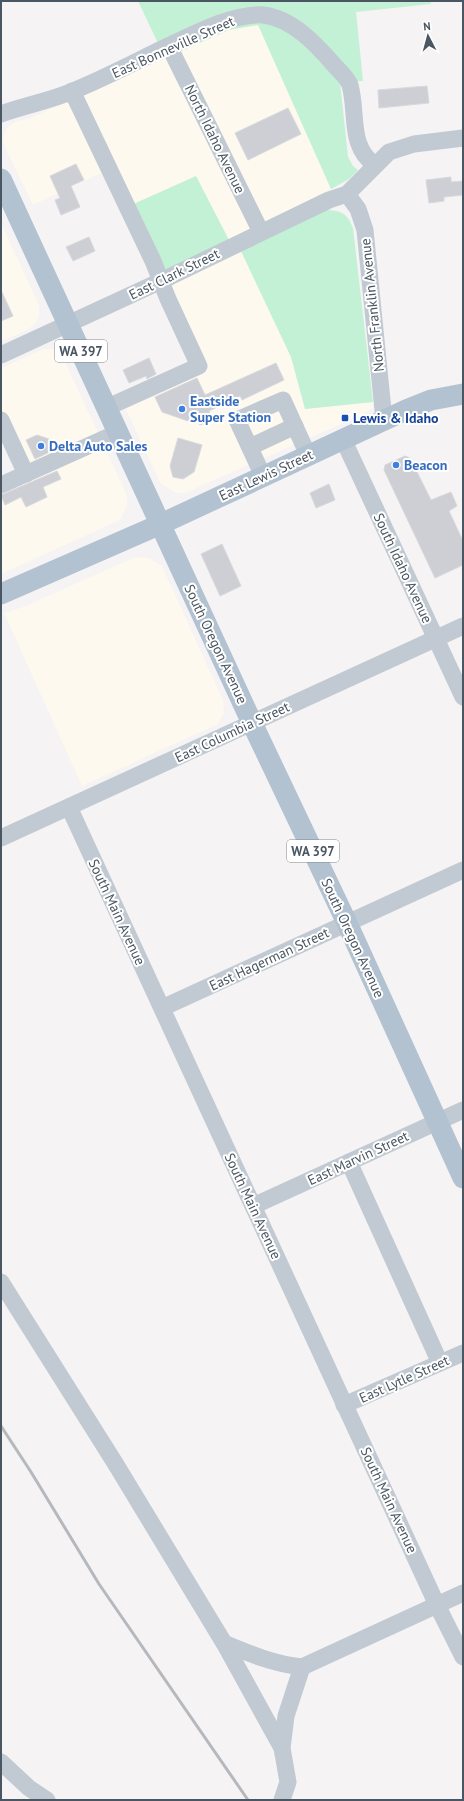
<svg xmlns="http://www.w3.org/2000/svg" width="464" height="1801" viewBox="0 0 464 1801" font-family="'PT Sans',sans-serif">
  <rect width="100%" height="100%" fill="#f5f3f3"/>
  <!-- commercial -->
  <g fill="#fdf9ef">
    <path d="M258,24L331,189L229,240L120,210L102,173L33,205L5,147L3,142L4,134L8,127L16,121L28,119L229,30Z"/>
    <path d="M1,223L39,305V316L36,323L29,329L1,342Z"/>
    <path d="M240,249L291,357L305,409L373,402V407L368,412L185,493H177L161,484L124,405L206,368L167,283Z"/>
    <path d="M44,349H54L62,355L127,495V506L120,520L1,574V476L17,469L1,435V368Z"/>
    <path d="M135,557L149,558L162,566L223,700L224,713L218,724L82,786L4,613L26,606Z"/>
  </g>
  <!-- green -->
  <g fill="#c3f1d5">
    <path d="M138,1H430L431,4L356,12L363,81L340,82L348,157L353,166L358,170L349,179L331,189L258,25L229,30L165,58Z"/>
    <path d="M196,176L229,240L152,277L120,210Z"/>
    <path d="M325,210C341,210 347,213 353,228L373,402L305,409L291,357L240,249Z"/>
  </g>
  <!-- building -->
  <g fill="#cdcfd5" stroke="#d7d9de">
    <path d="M427,86L429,103L379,108L378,90Z"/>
    <path d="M288,108L301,134L248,160L235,133Z"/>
    <path d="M76,164L84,180L71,186L80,207L61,215L55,200L60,198L50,176Z"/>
    <path d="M451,177V182L463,181V195L444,197V201L429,203L426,180Z"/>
    <path d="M89,237L95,251L73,261L66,247Z"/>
    <path d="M1,290L13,316L1,321Z"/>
    <path d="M149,358L156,374L147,379L146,376L129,383L123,370Z"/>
    <path d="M276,363L284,380L242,400L240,396L209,411L213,420L200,425L196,418L188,421L162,412L155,397L197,378L205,395Z"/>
    <path d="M37,435L52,440L56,449L35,459L26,440Z"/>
    <path d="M178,438L202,445L194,472L183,479L173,477L170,466Z"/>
    <path d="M405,456L410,458L431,500L451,492L457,506L449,511L463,541V565L435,578L384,470L385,465Z"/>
    <path d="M57,471L61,479L43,487L47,497L26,507L21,497L5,505L1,495Z"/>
    <path d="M329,484L335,500L316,508L310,493Z"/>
    <path d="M222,544L241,586L220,596L201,554Z"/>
  </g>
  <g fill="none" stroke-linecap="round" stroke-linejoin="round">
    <!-- minor -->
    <g stroke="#c1cad2" stroke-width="17">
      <path d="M169,46L261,232"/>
      <path d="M72,91L153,261L168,299L199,366L108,407"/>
      <path d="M1,114C25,105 50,101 73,91C105,78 135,62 166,47C194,34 232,13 263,15C292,18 317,45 335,66C340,71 348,79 350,85C358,114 348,146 375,165"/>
      <path d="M347,194L358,209L365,230L384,420"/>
      <path d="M1,355L161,281L329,200L347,194L389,152L414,144L463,138"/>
      <path d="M1,420L26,474"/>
      <path d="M343,439L463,697"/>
      <path d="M250,447L295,426"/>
      <path d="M263,476L237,420L283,400L308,455"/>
      <path d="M1,485L119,432"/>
      <path d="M69,807L437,1605L463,1657"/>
      <path d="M1,838L463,626"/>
      <path d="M162,1008L463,870"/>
      <path d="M349,1162L440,1363"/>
      <path d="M253,1206L463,1110"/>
      <path d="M1,1282L115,1463L224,1643L282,1748L288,1782L282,1800"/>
      <path d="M344,1405L463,1353"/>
      <path d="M224,1643C250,1654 274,1664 302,1667L286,1716L282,1748"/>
      <path d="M302,1667L463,1593"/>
      <path d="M1,1762L29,1788L47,1800"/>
    </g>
    <!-- major -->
    <g stroke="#b3c2d1" stroke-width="21">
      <path d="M1,179L252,723L347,923L463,1178"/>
      <path d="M1,594L161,524L406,410L431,400L463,394"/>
    </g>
    <!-- rail -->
    <path stroke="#b5b8bd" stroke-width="3" d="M1,1426L31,1472L99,1584L248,1800"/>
  </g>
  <!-- markers -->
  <g fill="#3f7fe0" stroke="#fff" stroke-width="1.5">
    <circle cx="182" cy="409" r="4"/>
    <circle cx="41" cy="446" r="4"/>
    <circle cx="396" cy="465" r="4"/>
  </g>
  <rect fill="#1a4fb4" stroke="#fff" stroke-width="1.5" x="341" y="414" width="8" height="8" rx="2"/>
  <g text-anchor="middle" stroke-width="4" stroke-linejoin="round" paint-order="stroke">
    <!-- shield labels -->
    <g fill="#fff" stroke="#808990" stroke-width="1">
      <rect x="55" y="340" width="52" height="22" rx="3"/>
      <rect x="287" y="840" width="52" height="22" rx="3"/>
    </g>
    <g font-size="13" font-weight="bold" fill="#4a5661">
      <text x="81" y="356">WA 397</text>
      <text x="313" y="856">WA 397</text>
    </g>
    <!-- street labels -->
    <g font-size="14" fill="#4a5661" stroke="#fff">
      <text transform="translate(173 47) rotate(-24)" y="5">East Bonneville Street</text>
      <text transform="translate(215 139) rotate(64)" y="5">North Idaho Avenue</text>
      <text transform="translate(174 274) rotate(-26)" y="5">East Clark Street</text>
      <text transform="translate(372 305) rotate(-96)" y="5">North Franklin Avenue</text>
      <text transform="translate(266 475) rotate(-25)" y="5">East Lewis Street</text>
      <text transform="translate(403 568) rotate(65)" y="5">South Idaho Avenue</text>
      <text transform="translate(216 644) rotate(65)" y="5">South Oregon Avenue</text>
      <text transform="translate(232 732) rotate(-25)" y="5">East Columbia Street</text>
      <text transform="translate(117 912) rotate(65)" y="5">South Main Avenue</text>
      <text transform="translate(353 938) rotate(65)" y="5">South Oregon Avenue</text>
      <text transform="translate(269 959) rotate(-25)" y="5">East Hagerman Street</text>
      <text transform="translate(358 1158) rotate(-25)" y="5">East Marvin Street</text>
      <text transform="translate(253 1206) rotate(65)" y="5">South Main Avenue</text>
      <text transform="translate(404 1379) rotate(-24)" y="5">East Lytle Street</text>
      <text transform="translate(389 1500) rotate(65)" y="5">South Main Avenue</text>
    </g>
    <!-- shop labels -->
    <g font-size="14" font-weight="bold" fill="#366cbe" stroke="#fff" text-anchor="start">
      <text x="190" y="406">Eastside<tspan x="190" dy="16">Super Station</tspan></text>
      <text x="49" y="451">Delta Auto Sales</text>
      <text x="404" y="470">Beacon</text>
    </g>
    <!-- transit labels -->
    <g font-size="14" font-weight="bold" fill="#164399" stroke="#fff" text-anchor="start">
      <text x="353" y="423">Lewis &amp; Idaho</text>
    </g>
  </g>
  <!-- border -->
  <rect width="464" height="1801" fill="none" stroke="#4a5661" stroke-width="4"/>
  <!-- north arrow -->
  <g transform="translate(428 36) rotate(354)" stroke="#ffffff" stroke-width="3" paint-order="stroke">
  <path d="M0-3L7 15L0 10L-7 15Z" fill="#4a5661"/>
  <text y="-6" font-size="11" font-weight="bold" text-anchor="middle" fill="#4a5661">N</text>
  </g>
</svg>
